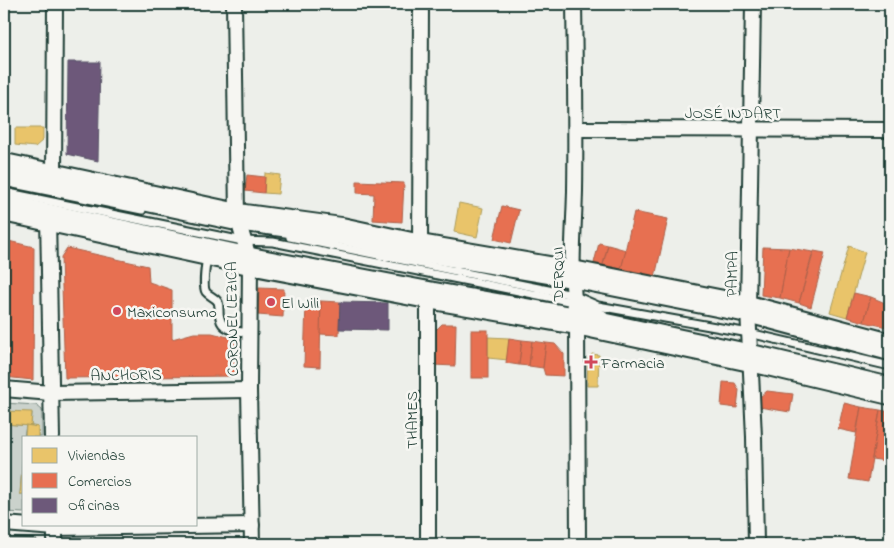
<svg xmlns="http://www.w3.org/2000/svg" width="894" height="548" viewBox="0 0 894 548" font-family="'Indie Flower',sans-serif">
  <rect width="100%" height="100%" fill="#edefea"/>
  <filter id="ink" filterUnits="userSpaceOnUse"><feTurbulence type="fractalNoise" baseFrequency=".02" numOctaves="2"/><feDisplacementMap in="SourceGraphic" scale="10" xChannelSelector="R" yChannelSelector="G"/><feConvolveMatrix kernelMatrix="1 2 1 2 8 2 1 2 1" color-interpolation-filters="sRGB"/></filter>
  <g filter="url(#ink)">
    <!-- green -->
    <g fill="#cbd2cc" stroke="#758880">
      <path d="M4,403L36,405L42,410V437H38V427L26,425L24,437L20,494H24V513L4,512V424L31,426L32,413L4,411Z"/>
      <path d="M4,537L36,539L41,544H4Z"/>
    </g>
    <!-- homes -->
    <g fill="#e9c46a" stroke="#ac9c5a">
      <path d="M15,128H43V140L35,147L15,145Z"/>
      <path d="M265,173L280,175L278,194L264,193Z"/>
      <path d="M459,203L483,208L477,237L454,232Z"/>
      <path d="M849,246L865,252L847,317L830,312Z"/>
      <path d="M488,337L509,338L508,360L488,358Z"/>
      <path d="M592,354L599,355L598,386H587L588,359Z"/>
      <path d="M4,411L32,412L31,426L4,424Z"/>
      <path d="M26,425L38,427V437H25Z"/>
      <path d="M24,451V494H20Z"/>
    </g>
    <!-- shops -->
    <g fill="#e76f51" stroke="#ab6048">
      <path d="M247,175L265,177L264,193L245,191Z"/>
      <path d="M357,181L404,183L402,222L373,220L374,194L357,193Z"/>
      <path d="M502,206L519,210L511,243L494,239Z"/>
      <path d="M634,212L668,219L655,277L621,269Z"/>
      <path d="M4,240L34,247L33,380L4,377Z"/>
      <path d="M599,243L608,245L603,265L594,263Z"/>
      <path d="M608,245L626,250L621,269L603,265Z"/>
      <path d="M763,247L789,248L780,298L761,295Z"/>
      <path d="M67,248L148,266L149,282L172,290V339L194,333H212L236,339L237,376L65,378L61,257Z"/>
      <path d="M789,248L813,252L799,303L780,298Z"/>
      <path d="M814,251L825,253L811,307L799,303Z"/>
      <path d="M259,288L284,289L283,317L258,315Z"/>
      <path d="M854,293L871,297L864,322L847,317Z"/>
      <path d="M871,297L890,305L887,327L864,322Z"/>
      <path d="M306,301H321L320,367L304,366Z"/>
      <path d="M321,301L340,302L339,335L320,334Z"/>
      <path d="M890,312V328L887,327Z"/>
      <path d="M442,324H456L455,366L433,365V333Z"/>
      <rect x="471" y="330" width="17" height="48"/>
      <path d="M509,338L522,340L519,365L506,363Z"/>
      <path d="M522,340L532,341L529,366L519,365Z"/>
      <path d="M532,341L546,343L543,368L529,366Z"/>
      <path d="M546,343L555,344L564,354V376L545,375L543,368Z"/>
      <path d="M723,382L735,383L739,390L737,408L721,406Z"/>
      <path d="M767,391L793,394L790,412L759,407L760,397Z"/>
      <path d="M844,403L861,407L856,433L838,429Z"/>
      <path d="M861,407L880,410L868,482L849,479Z"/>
      <path d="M880,410L890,412V432L886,461L872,459Z"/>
    </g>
    <!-- offices -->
    <g fill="#6d597a" stroke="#565165">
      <path d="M68,62H100L98,161L67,154Z"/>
      <path d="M340,302L388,303V330L339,329Z"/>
    </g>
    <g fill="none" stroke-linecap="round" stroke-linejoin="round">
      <!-- lane casing -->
      <g stroke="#1f3d34" stroke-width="11">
        <g id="lane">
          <path d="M4,182L142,210"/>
          <path d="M4,192L243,241L273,242L573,302L603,314"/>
          <path d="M290,237L573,295L598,306L749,333L890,366"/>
          <path d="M207,256C206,264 202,286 206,292C209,296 215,297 218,302C220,307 218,313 220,318C222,331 238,331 249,333"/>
        </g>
      </g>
      <!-- street casing -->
      <g stroke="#1f3d34" stroke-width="18">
        <g id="street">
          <path d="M234,4L237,217L250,261L249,390L252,544"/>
          <path d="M574,4C575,66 576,129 575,191C574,234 569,278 577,321L578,544"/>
          <path d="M753,4L748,309L754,437L756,544"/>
          <path d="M576,129L890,130"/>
          <path d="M54,177L55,4"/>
          <path d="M48,216L52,437"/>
          <path d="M420,248L421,4"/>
          <path d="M428,295V544"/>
          <path d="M4,389L51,393L249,390"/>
          <path d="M4,524L55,528L252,525"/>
          <path d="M55,524V544"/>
        </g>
      </g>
      <!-- highway casing -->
      <g stroke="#1f3d34" stroke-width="30">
        <g id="highway">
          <path d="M4,167L237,217L341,231L420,248L572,274L748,309L890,347"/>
          <path d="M4,208L250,261L428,295L577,321L751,358L890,391"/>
        </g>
      </g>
      <!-- lane -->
      <use href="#lane" stroke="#f6f6f2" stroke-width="7"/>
      <!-- street -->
      <use href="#street" stroke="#f6f6f2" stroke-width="14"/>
      <!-- highway -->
      <use href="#highway" stroke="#f6f6f2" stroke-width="26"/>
    </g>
  </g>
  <!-- markers -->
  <g fill="#d1495b" stroke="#f6f6f2" stroke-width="2">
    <circle cx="271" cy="302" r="5"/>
    <circle cx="117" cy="311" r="5"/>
    <path d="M588.5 354.5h5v5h5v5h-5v5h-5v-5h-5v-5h5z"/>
  </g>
  <g text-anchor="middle" stroke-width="5" stroke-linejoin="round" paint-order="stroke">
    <!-- street labels -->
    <g font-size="16" fill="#1f3d34" stroke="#f6f6f2">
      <text x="733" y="118">JOSÉ INDART</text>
      <text transform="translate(557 274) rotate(-90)" y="6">DERQUI</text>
      <text transform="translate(731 274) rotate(-89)" y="6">PAMPA</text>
      <text transform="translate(231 319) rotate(-91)" y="6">CORONEL LEZICA</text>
      <text transform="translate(126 374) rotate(-1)" y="6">ANCHORIS</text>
      <text transform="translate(411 420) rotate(-90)" y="6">THAMES</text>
    </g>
    <!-- poi labels -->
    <g font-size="16" fill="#1f3d34" stroke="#f6f6f2" text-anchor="start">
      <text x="281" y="308">El Wili</text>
      <text x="127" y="317">Maxiconsumo</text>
      <text x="601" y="368">Farmacia</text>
    </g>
  </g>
  <!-- margin -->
  <rect width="894" height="548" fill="none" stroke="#f6f6f2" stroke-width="20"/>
  <rect x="10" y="10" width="874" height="528" fill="none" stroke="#1f3d34" stroke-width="2" filter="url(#ink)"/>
  <!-- legend -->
  <rect x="22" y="436" width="175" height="90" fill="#f6f6f2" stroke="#a0aca6"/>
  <rect x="32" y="448" width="25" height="15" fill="#e9c46a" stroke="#a0aca6"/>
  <text x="68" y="460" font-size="15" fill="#1f3d34">Viviendas</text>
  <rect x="32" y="473" width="25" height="15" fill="#e76f51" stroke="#a0aca6"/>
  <text x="68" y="486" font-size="15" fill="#1f3d34">Comercios</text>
  <rect x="32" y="498" width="25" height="15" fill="#6d597a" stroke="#a0aca6"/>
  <text x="68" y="510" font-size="15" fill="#1f3d34">Oficinas</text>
</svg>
